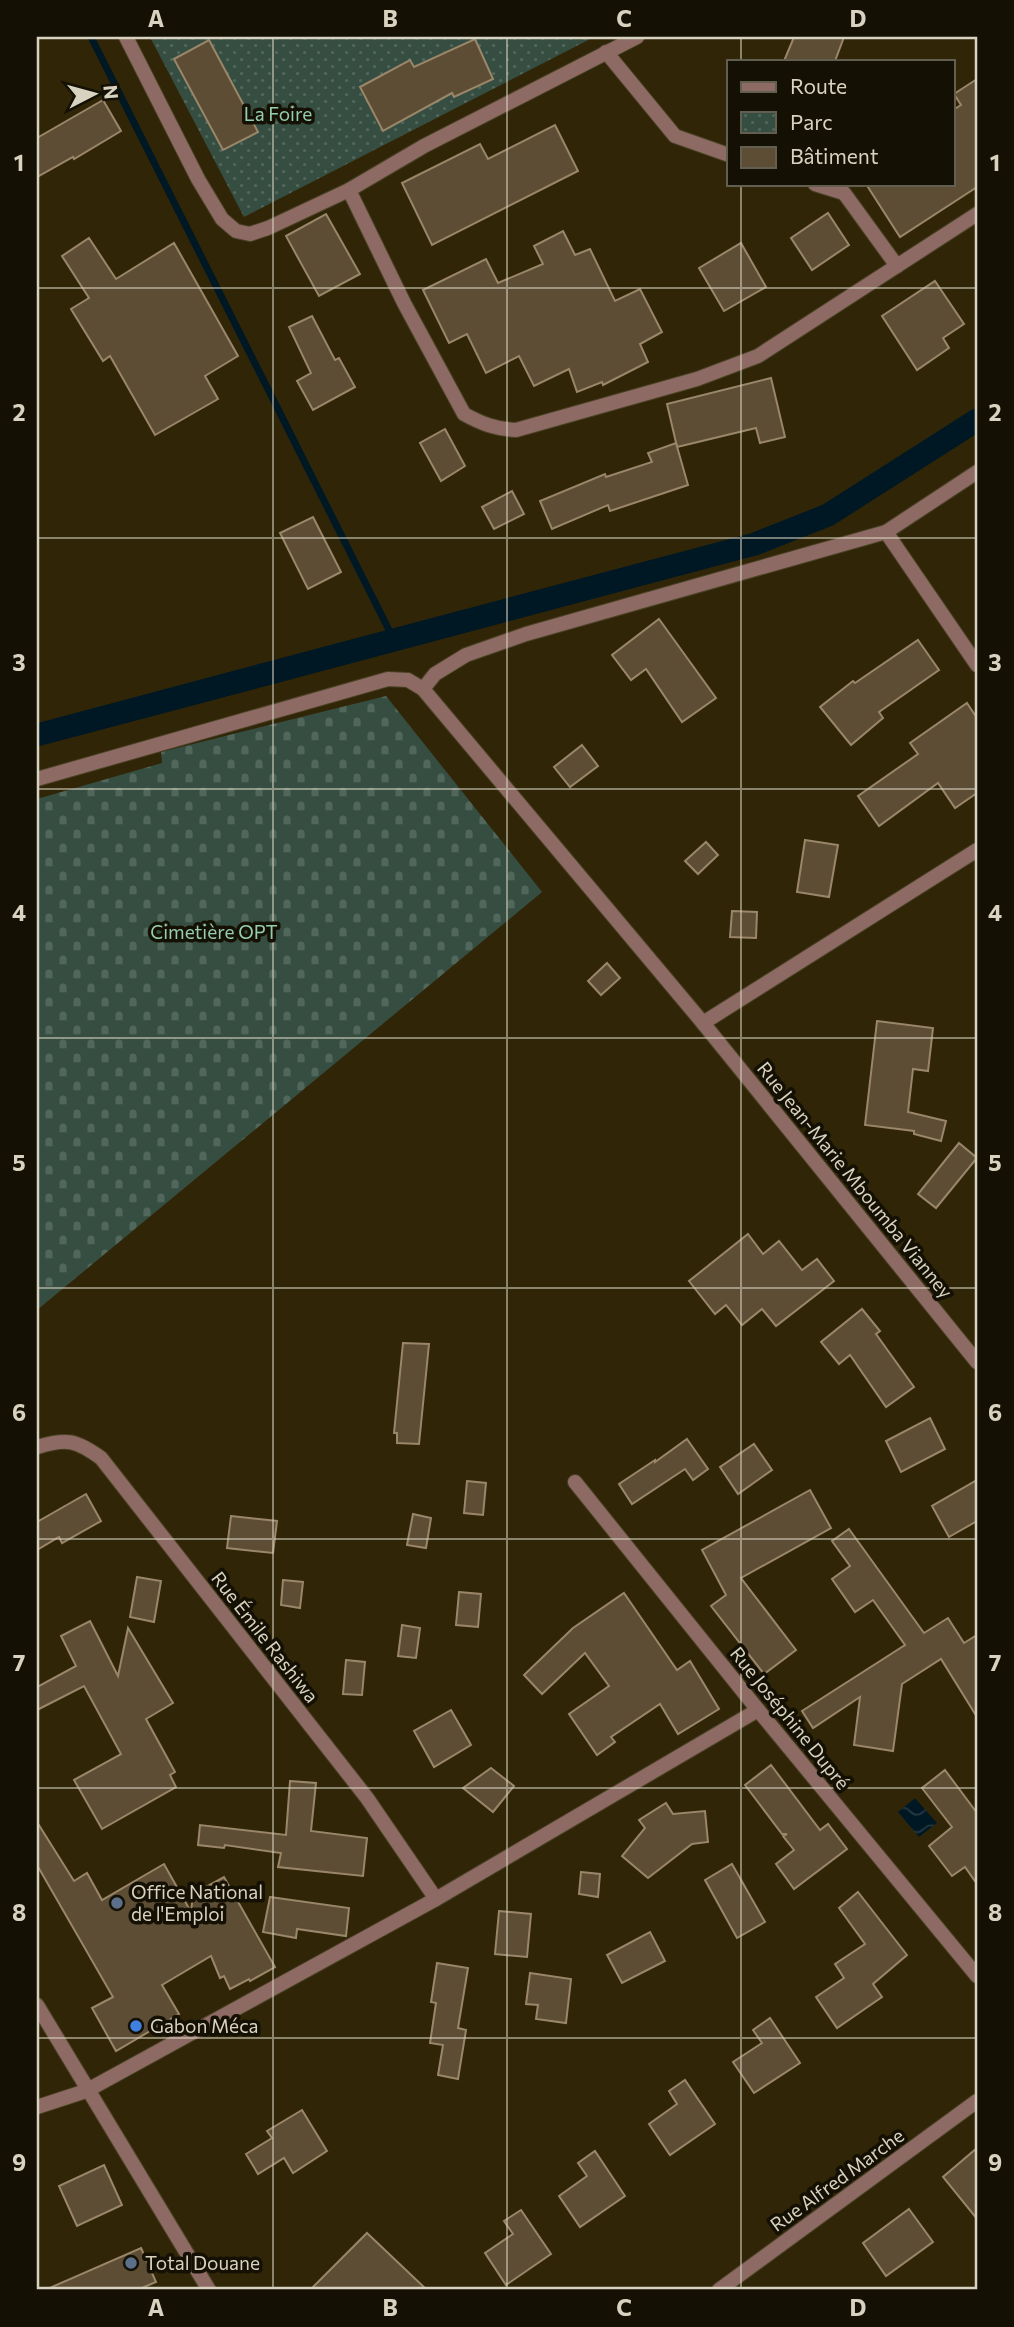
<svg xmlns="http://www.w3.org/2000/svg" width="1014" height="2327" viewBox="0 0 1014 2327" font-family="Commissioner,sans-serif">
  <defs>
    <pattern id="cemetery-stones" width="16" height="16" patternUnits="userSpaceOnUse" patternTransform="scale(1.75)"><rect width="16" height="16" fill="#364e42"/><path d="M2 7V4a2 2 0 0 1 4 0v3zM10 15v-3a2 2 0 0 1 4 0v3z" fill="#52675c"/></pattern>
    <pattern id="park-dots" width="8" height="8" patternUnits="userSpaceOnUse" patternTransform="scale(1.75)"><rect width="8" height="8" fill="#364e42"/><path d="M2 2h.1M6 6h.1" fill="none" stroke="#52675c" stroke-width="1.8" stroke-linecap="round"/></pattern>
    <pattern id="water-waves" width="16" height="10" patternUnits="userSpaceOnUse" patternTransform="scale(1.75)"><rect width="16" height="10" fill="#001824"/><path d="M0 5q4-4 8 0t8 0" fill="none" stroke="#243942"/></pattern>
  </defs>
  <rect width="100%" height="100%" fill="#302607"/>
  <!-- cemetery -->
  <path fill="url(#cemetery-stones)" d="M386,696L542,892L37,1310V799L162,763L161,752Z"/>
  <!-- park -->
  <path fill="url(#park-dots)" d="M150,37H594L244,217Z"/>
  <!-- water -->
  <path fill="url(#water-waves)" d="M915,1798L937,1823L919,1837L898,1812Z"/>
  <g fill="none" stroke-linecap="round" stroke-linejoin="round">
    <!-- stream -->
    <path stroke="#001824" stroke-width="7" d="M91,37L394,640"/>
    <!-- canal -->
    <path stroke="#001824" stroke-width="23" d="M37,735L755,544L828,515L977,420"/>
  </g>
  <!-- building -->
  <g fill="#5d4d35" stroke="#9a8669" stroke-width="2">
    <path d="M794,37H844L835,61H784Z"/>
    <path d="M475,39L493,79L454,97L452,93L383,131L360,87L410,60L414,67Z"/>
    <path d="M209,40L258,132L223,150L174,59Z"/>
    <path d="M977,79V187L900,237L866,184H953V110L961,105L954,94Z"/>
    <path d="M103,100L121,131L74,159L73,157L37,177V138Z"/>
    <path d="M555,125L578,171L432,245L402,183L480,144L488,159Z"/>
    <path d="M828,213L849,245L812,270L791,238Z"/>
    <path d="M326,214L360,274L319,296L286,236Z"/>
    <path d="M563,231L575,255L590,249L615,301L640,289L662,332L640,344L648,362L603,385L602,382L577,392L569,369L534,386L519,356L486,373L467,334L449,343L423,290L486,259L498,283L543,264L534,246Z"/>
    <path d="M89,238L116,279L174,243L238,356L205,376L218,399L155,435L110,356L103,361L71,309L89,298L62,256Z"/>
    <path d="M741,243L766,287L724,311L699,268Z"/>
    <path d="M935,281L964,324L943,338L949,348L917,370L882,316Z"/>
    <path d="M312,316L335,360L339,358L355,387L313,410L297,381L311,373L289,327Z"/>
    <path d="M771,378L785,437L760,443L756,428L677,447L667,404Z"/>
    <path d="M445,429L465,466L441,481L420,443Z"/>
    <path d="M676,443L688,485L610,511L608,505L552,529L540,501L605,474L606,477L652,462L648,453Z"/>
    <path d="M512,491L524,514L494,529L482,507Z"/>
    <path d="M313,517L341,572L308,589L280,533Z"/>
    <path d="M659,619L716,698L682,722L646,669L631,680L612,655Z"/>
    <path d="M918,640L939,670L879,712L883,718L851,745L820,707L853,681L855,683Z"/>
    <path d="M967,703L977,718V793L955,808L938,783L879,826L858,796L918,754L910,743Z"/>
    <path d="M582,745L598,766L570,787L554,767Z"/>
    <path d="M805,840L838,845L829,897L797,892Z"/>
    <path d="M706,842L718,855L698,874L685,861Z"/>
    <path d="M732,911L757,912L756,938L730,937Z"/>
    <path d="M607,963L620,978L601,995L588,981Z"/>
    <path d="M877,1021L933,1028L928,1071L913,1069L908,1112L946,1121L941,1141L914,1134V1131L865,1125Z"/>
    <path d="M959,1143L977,1158L936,1208L918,1194Z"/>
    <path d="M748,1234L763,1254L779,1241L802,1270L817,1259L834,1281L776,1326L762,1309L742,1325L726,1305L715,1314L689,1281Z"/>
    <path d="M862,1309L880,1331L876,1334L914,1387L886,1407L850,1355L839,1364L821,1342Z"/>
    <path d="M403,1343L429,1344L419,1444L397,1443V1433H394Z"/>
    <path d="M930,1418L945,1449L901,1472L886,1441Z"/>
    <path d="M687,1439L708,1469L693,1480L685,1469L632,1504L619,1484L655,1460V1462Z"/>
    <path d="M754,1444L772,1470L738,1494L720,1467Z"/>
    <path d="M977,1480V1521L949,1537L932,1506Z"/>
    <path d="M467,1481L486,1483L483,1515L464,1513Z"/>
    <path d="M810,1490L831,1528L741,1578L796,1650L764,1674L711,1606L726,1595L702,1550Z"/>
    <path d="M86,1494L101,1521L62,1543L59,1537L37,1550V1522Z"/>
    <path d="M413,1514L431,1518L426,1548L407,1545Z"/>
    <path d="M231,1516L277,1521L273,1553L227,1548Z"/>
    <path d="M849,1529L924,1633L948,1618L964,1643L977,1635V1717L941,1659L902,1684L893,1751L854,1745L860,1697L813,1728L802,1711L905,1645L873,1600L855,1612L832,1579L850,1566L832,1541Z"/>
    <path d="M137,1577L161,1581L154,1622L130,1617Z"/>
    <path d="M283,1580L303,1582L300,1608L281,1605Z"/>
    <path d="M459,1592L481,1594L478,1627L456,1625Z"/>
    <path d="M624,1593L677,1670L690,1661L719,1709L678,1734L660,1704L611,1737L615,1742L597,1755L569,1714L609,1686L585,1653L542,1694L524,1675L573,1628Z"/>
    <path d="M90,1621L118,1676L128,1628L173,1703L146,1719L175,1772L170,1775L176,1787L102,1829L74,1780L121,1754L84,1686L37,1710V1687L76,1666L61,1636Z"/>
    <path d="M402,1625L420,1628L416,1658L398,1656Z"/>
    <path d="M346,1660L365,1662L362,1695L343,1694Z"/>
    <path d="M451,1710L471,1745L434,1767L414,1731Z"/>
    <path d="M771,1765L820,1830L828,1824L847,1849L794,1889L776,1864L794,1850L783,1836L787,1834H782L745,1785Z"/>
    <path d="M491,1768L514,1786L493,1812L463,1788Z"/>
    <path d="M945,1770L977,1813V1884L965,1867L952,1876L929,1846L952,1827L922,1788Z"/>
    <path d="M290,1781L316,1783L311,1831L367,1838L363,1876L278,1867L281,1853L225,1845L224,1848L198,1845L200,1825L286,1835Z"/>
    <path d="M666,1803L673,1814L705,1811L708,1842L692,1844L648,1878L622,1856L645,1828L639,1820Z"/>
    <path d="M37,1822L74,1881L87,1873L102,1900L164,1864L191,1912L193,1894L224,1877L275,1967L250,1981L249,1979L230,1989L224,1976L220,1978L211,1956L162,1985L179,2014L116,2051L92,2008L113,1997L37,1865Z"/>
    <path d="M732,1864L765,1922L737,1938L705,1880Z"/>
    <path d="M581,1872L600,1874L598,1897L579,1894Z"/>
    <path d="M858,1892L907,1955L873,1984L882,1997L837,2028L816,1997L844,1978L835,1964L865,1944L839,1908Z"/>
    <path d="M270,1897L349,1908L346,1936L297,1929L296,1938L263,1932Z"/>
    <path d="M499,1911L531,1914L527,1957L495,1954Z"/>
    <path d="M650,1932L665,1961L622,1983L607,1955Z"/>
    <path d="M437,1963L468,1968L458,2028L466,2030L458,2079L438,2075L443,2045L430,2043L436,2003L431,2002Z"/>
    <path d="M530,1973L571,1979L566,2023L536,2019L538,2005L526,2004Z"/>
    <path d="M770,2018L800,2063L754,2093L733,2062L762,2043L753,2030Z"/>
    <path d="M685,2080L715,2124L670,2155L649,2124L677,2104L669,2091Z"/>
    <path d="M302,2110L327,2151L293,2173L284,2158L258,2174L246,2154L272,2138L267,2131Z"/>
    <path d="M977,2148V2219L943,2177Z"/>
    <path d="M595,2151L625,2196L580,2227L559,2196L587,2176L578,2163Z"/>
    <path d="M104,2165L122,2205L77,2226L59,2186Z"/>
    <path d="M909,2209L933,2242L886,2276L863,2243Z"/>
    <path d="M521,2210L551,2254L506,2285L485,2253L513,2234L504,2221Z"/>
    <path d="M367,2233L427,2290H310Z"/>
    <path d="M141,2248L156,2282L137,2290H45Z"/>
  </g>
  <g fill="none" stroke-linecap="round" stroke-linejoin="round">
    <!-- minor casing -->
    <g stroke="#4b4225" stroke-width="16">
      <g id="minor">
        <path d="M126,37L198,179L222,219L236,231L250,234L268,228L349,190L424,146L637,37"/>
        <path d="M606,52L675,136L729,155"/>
        <path d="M815,184L844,193L897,266"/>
        <path d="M349,190L404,303L464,414C482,424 496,429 516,430L697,379L758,356L977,214"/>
        <path d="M886,532L977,665"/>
        <path d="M423,689L435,674L466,655L526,634L886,532L977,472"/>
        <path d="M37,779L388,679L408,680L423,689L703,1023L977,1362"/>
        <path d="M703,1023L977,850"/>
        <path d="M37,1447C67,1438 76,1440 101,1458L367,1798L436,1899"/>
        <path d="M575,1482L758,1710L977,1976"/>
        <path d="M37,2107L86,2091L436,1899L758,1710"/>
      </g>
    </g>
    <!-- tertiary casing -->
    <g stroke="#4b4225" stroke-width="16">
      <g id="tertiary">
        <path d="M37,2005L209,2290"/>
        <path d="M719,2290L977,2101"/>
      </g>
    </g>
    <!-- minor -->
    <use href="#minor" stroke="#8d6a64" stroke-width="14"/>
    <!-- tertiary -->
    <use href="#tertiary" stroke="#8d6a64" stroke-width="14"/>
  </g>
  <!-- grid -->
  <path fill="none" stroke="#d8d3c1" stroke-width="2" stroke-opacity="0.55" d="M273,37V2290M507,37V2290M741,37V61M741,184V2290M37,288H977M37,538H977M37,789H977M37,1038H977M37,1288H977M37,1539H977M37,1788H977M37,2038H977"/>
  <!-- markers -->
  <g fill="#5c6f8a" stroke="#141004" stroke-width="2.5">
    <circle cx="117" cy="1903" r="7"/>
    <circle cx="131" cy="2263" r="7"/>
  </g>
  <circle fill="#3f7fe0" stroke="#141004" stroke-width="2.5" cx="136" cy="2026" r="7"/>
  <g text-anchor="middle" stroke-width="7" stroke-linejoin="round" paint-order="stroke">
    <!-- park labels -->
    <g font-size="19" fill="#94cdb0" stroke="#141004">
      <text x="278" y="121">La Foire</text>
      <text x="214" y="939">Cimetière OPT</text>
    </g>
    <!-- street labels -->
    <g font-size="19" fill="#d8d3c1" stroke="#141004">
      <text transform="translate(855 1180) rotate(51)" y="7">Rue Jean-Marie Mboumba Vianney</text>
      <text transform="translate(265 1637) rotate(52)" y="7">Rue Émile Rashiwa</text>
      <text transform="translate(790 1718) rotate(51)" y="7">Rue Joséphine Dupré</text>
      <text transform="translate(837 2180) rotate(-36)" y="7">Rue Alfred Marche</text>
    </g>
    <!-- poi labels -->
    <g font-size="19" fill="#d8d3c1" stroke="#141004" text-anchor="start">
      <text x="131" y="1899">Office National<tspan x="131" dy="22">de l'Emploi</tspan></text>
      <text x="150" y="2033">Gabon Méca</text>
      <text x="145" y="2270">Total Douane</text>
    </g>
  </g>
  <!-- border -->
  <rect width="1014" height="2327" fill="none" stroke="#141004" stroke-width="77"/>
  <!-- legend -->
  <rect x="727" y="60" width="228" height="126" fill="#141004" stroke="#625e50" stroke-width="2"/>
  <rect x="741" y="82" width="35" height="10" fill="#8d6a64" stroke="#625e50" stroke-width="2"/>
  <text x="790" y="94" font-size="21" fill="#d8d3c1">Route</text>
  <rect x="741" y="112" width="35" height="21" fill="url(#park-dots)" stroke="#625e50" stroke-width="2"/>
  <text x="790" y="130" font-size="21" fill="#d8d3c1">Parc</text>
  <rect x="741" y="147" width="35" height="21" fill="#5d4d35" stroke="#625e50" stroke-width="2"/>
  <text x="790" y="164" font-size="21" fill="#d8d3c1">Bâtiment</text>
  <!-- north arrow -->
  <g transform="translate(94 94) rotate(84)" stroke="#141004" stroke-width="5" paint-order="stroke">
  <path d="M0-5L12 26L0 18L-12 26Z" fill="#d8d3c1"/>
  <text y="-10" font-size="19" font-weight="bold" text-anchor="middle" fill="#d8d3c1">N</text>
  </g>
  <rect x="38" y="38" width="938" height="2250" fill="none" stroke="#d8d3c1" stroke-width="2.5"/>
  <g font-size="23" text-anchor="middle" font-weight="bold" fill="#d8d3c1">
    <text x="156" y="27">A</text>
    <text x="390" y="27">B</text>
    <text x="624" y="27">C</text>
    <text x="858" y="27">D</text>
    <text x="19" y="171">1</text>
    <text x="995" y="171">1</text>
    <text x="19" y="421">2</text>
    <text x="995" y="421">2</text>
    <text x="19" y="671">3</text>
    <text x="995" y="671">3</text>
    <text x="19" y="921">4</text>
    <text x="995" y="921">4</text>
    <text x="19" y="1171">5</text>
    <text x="995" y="1171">5</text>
    <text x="19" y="1421">6</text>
    <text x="995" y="1421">6</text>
    <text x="19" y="1671">7</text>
    <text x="995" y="1671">7</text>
    <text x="19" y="1921">8</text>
    <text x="995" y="1921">8</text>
    <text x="19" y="2171">9</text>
    <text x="995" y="2171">9</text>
    <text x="156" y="2316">A</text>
    <text x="390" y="2316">B</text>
    <text x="624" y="2316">C</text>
    <text x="858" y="2316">D</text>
  </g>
</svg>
